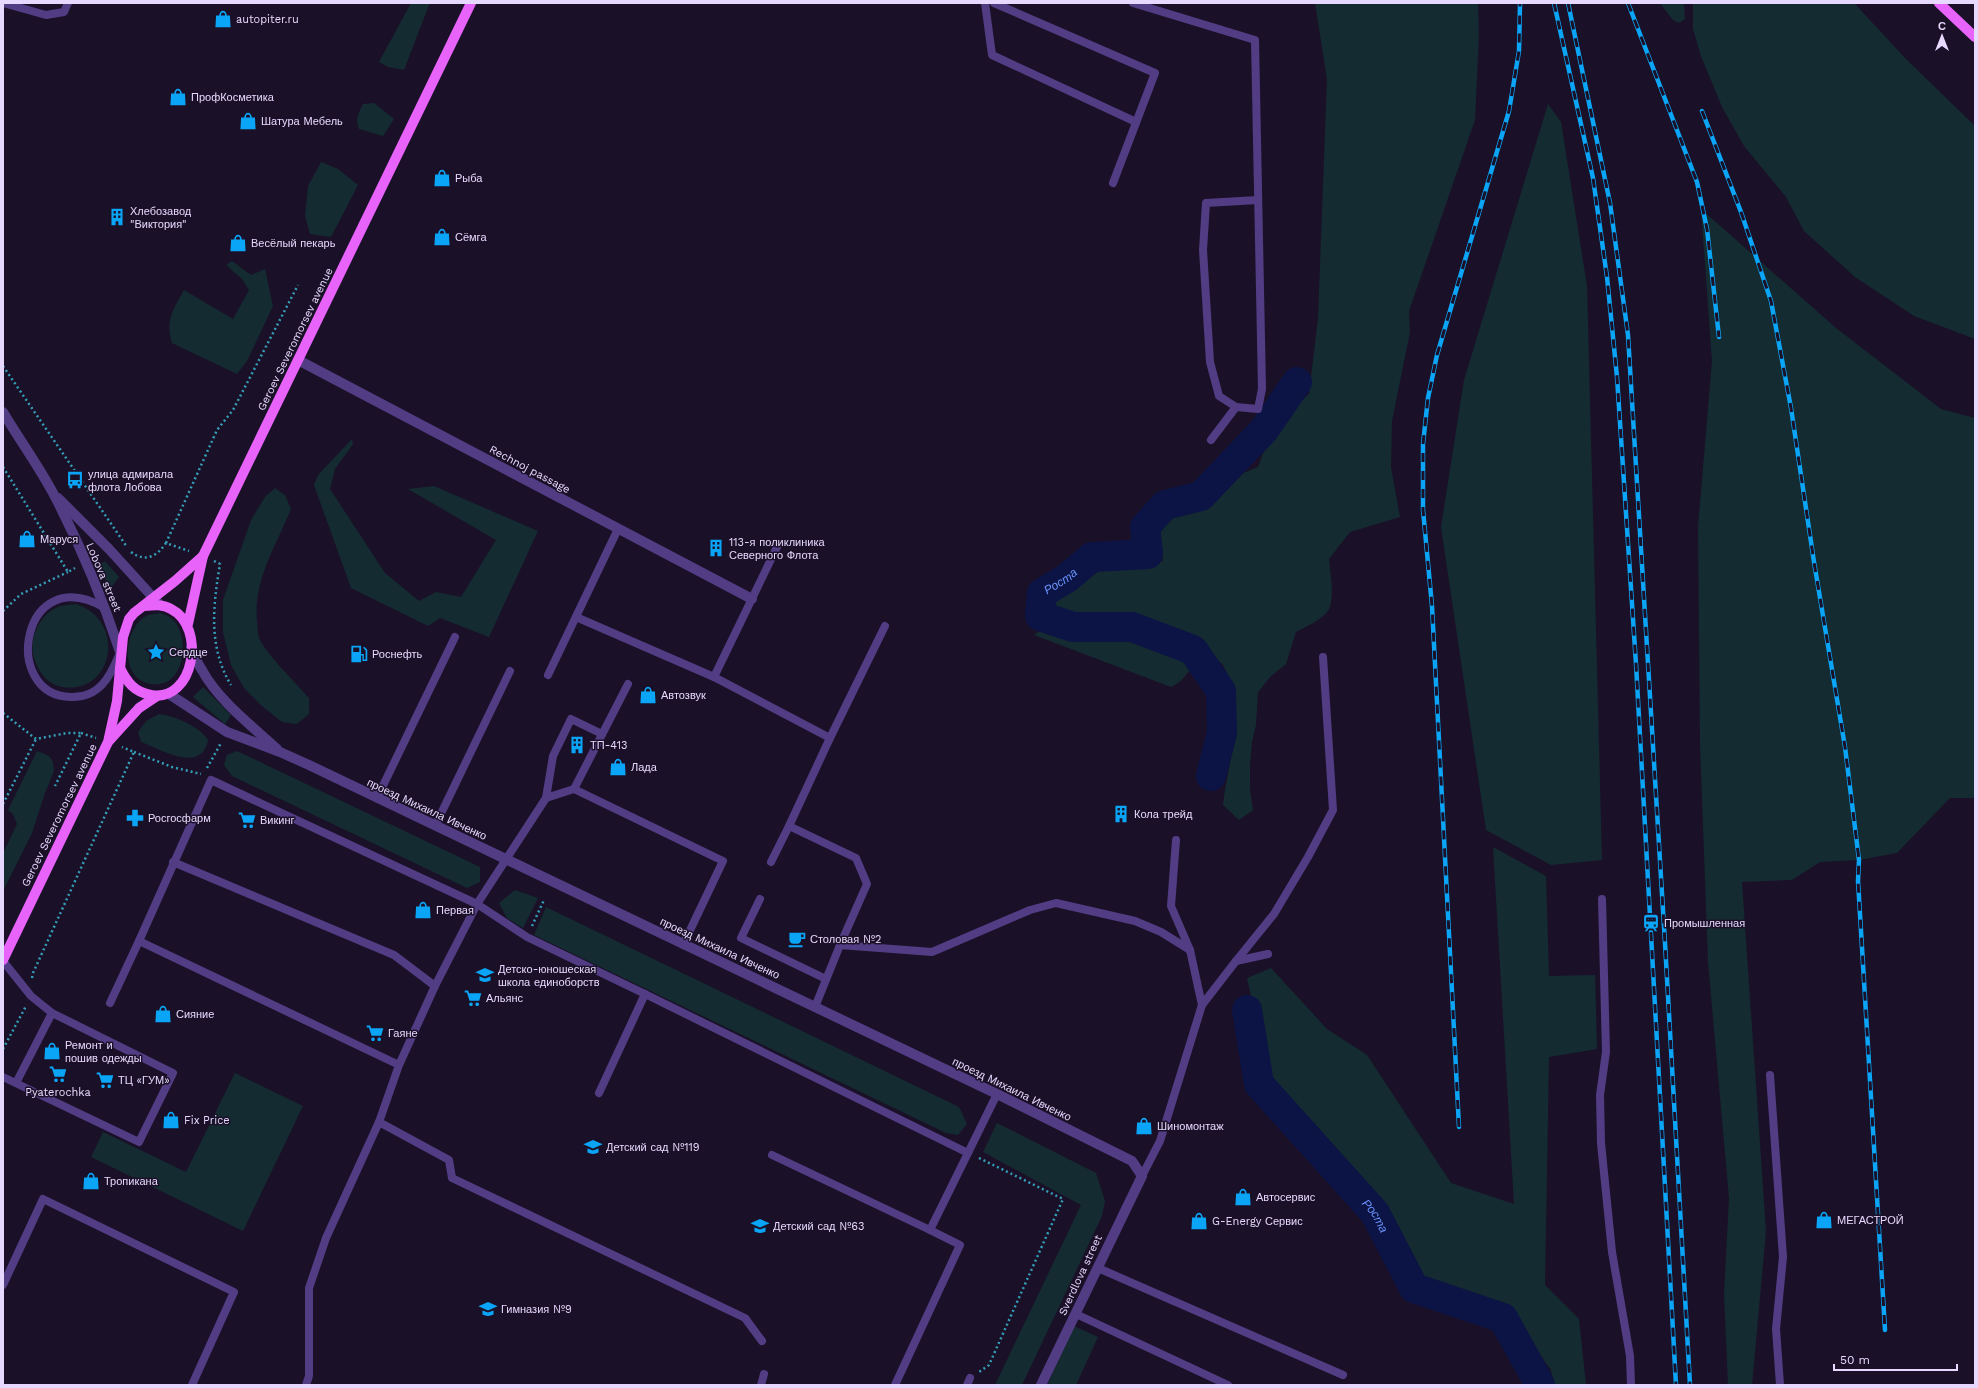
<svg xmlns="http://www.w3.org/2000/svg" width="1978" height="1388" viewBox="0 0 1978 1388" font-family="'Work Sans',sans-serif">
  <rect width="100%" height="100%" fill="#1a1128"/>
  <!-- green -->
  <g fill="#142b31">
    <path d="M411,3H432L429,5L404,70L388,67L379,62Z"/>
    <path d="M1315,3H1478L1479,35L1475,120L1409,311L1410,332L1392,421L1391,467L1400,517L1350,532L1329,559C1330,573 1335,595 1329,609C1324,619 1305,627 1296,632L1286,664L1271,676L1258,692L1256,725L1252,742L1250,765V789L1253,810L1239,820L1223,805C1227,764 1247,715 1228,675C1225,670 1224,665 1220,662C1214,659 1209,656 1203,659C1189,664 1188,680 1171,687L1034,635L1067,611L1049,607L1068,590L1099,571L1163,561L1155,531L1176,513L1199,508L1221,482L1258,467L1275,422L1309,394L1318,318L1327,79Z"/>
    <path d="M1660,3H1684L1685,19L1679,23L1673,20Z"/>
    <path d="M1693,3H1854L1906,59L1975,126V339L1914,316L1855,277L1804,231L1786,197L1744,146L1722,107L1701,56L1693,29Z"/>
    <path d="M374,103L394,119L383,136L359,129C355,119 358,114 363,104Z"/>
    <path d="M1548,104L1561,122L1587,286L1602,860L1551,865L1486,830L1441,527L1464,380Z"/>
    <path d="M321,162L338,169L358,185L331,237L310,234L305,216L308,186Z"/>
    <path d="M1701,209L1836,328L1941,409L1975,418V798H1950L1897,853L1859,860L1820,862L1792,880L1742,882L1766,1231L1752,1385H1728L1724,1294L1729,1198L1708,962L1700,744L1698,527L1712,361Z"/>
    <path d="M232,261L251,275L265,269L273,306L247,361L237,374L172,343C165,320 173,310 184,290L233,319L249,290L242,279L226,265Z"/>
    <path d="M352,439L353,444L335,469L330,489L385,573L419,601L436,592L461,597L496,540L408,489L434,486L538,531L489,637L440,618L428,626L351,588L314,485L318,475Z"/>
    <path d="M275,488L285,495L291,509C276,546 253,580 257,622C258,627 257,635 260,640C270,658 295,682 309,698V714L297,724L282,722L262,706L244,688L231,665L223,632V600L251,520L265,497Z"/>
    <path d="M105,561L119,577L110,589L98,565Z"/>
    <path d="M76,604C127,621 114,695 62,687C48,684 40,674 35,661C27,640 39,614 60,606C65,605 71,605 76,604Z"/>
    <path d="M161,613C165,615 171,617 174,621C191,641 184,689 151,684C119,679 123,629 146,616C149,614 156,614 161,613Z"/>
    <path d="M203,687L231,715L225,724L193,697Z"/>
    <path d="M159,714C175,716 199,726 208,740C202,774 162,750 141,742L138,732L146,721Z"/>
    <path d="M37,751L49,756L53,762L54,771L45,793L32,833L3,891V853L17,824L13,814L8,810Z"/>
    <path d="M237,751L480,867V882L467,888L232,776L224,765L227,755Z"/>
    <path d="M1493,847L1546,876L1549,976L1595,975L1597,1049L1549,1057L1545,1285L1579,1319L1586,1385H1553L1551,1370L1506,1308L1421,1281L1377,1207L1276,1104L1247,978L1271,968L1327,1029L1367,1055L1451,1183L1514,1204Z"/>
    <path d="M515,890L538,898L523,928L507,918L499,903Z"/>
    <path d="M546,907L959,1107L967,1124L958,1135L946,1133L534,935Z"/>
    <path d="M235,1073L303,1106L243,1231L91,1157L103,1132L186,1172Z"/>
    <path d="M997,1123L1096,1173L1105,1201L1102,1216L1022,1385H995L1081,1205L983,1152Z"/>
    <path d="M1074,1326L1098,1337L1076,1385H1047Z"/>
  </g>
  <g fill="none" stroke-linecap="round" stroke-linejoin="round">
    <!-- river -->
    <g stroke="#0c1345" stroke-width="30">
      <path id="s1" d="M1211,776L1222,733L1221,691L1193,650L1132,627H1073L1040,616L1042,593L1067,578L1092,557L1148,554L1145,527L1165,505L1201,496L1264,430L1297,382"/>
      <path id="s2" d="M1247,1010L1259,1084L1375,1213L1414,1288L1503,1318L1540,1385"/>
    </g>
    <!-- path -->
    <g stroke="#349eb7" stroke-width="2.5" stroke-dasharray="2 3" stroke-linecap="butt">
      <path d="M3,366L127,547"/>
      <path d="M3,467L68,572L75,568"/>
      <path d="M166,543L217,430L233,410L298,285"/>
      <path d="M131,552C146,563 157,556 166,543L189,551"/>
      <path d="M214,561L220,564C213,606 208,647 231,685"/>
      <path d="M3,611L21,594L68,572"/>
      <path d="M3,713L36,739L67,733H81L55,786"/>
      <path d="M81,733L96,738"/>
      <path d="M134,752L172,767L201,774"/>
      <path d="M207,768L221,743"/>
      <path d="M3,804L36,739"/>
      <path d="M532,926L544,900"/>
      <path d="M32,978L33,973L134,752L122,747"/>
      <path d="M3,1049L26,1006"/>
      <path d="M979,1158L1063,1199L989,1365L979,1372"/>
    </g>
    <!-- service -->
    <g stroke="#523d85" stroke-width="8">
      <path d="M3,3L46,15L64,12L68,3"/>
      <path d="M985,3L992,55L1136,122"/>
      <path d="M994,3L1155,73L1113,183"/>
      <path d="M1133,3L1255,40L1262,389L1258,409L1236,407L1211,440"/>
      <path d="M1236,407L1219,396L1210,362L1203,250L1206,203L1258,200"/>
      <path d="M777,547L714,677L830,738"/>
      <path d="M105,608C21,559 0,696 71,697C99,698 110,677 119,655"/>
      <path d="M576,617L714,677"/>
      <path d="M548,675L618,529"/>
      <path d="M628,684L574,789L546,798L477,904L527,937L645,994L968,1153L930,1230L960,1245L895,1385"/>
      <path d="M574,789L723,861L683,945"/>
      <path d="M377,798L455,637"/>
      <path d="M546,798L553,756L571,719L602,734"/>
      <path d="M435,826L510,671"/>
      <path d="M173,862L394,955L435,986"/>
      <path d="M771,862L789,826"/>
      <path d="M760,899L741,938L826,979"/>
      <path d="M1602,899L1606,1052L1600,1095L1601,1143L1612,1252L1630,1356L1631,1385"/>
      <path d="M840,945L867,884L856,858L789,826L830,738L885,626"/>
      <path d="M3,961L31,996L52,1013"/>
      <path d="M1236,961L1274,914L1308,857L1333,810L1323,657"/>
      <path d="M110,1003L139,941"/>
      <path d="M1202,1005L1236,961L1268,954"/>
      <path d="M815,1007L840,945L932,952L1030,910L1056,903L1135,921L1161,932L1190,950"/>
      <path d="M1770,1075L1783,1257L1776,1329L1780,1385"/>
      <path d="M3,1077L139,1142L173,1073L52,1013L16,1083"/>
      <path d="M599,1093L645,994"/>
      <path d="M379,1122L449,1160L452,1178L745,1318L762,1341"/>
      <path d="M968,1153L997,1094"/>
      <path d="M772,1155L930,1230"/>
      <path d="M1142,1176L1160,1141L1202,1005L1190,950L1171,906L1176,840"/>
      <path d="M1098,1268L1343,1375"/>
      <path d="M3,1285L43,1199L234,1292L192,1385"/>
      <path d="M1076,1314L1228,1385"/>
      <path d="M306,1385L309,1376V1288L326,1238L379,1122L399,1065L435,986L477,904L211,780L139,941L399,1065"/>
      <path d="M761,1385L764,1374"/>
      <path d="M967,1385L970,1378"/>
    </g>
    <!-- minor -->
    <path stroke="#523d85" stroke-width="10" d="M298,360L752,599"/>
    <!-- tertiary -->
    <g stroke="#523d85" stroke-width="10">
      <path d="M3,412C19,439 38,465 53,493C80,544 102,597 120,652"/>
      <path d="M58,498L109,549L159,604"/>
      <path d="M191,647C195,655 197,663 202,670C218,700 252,726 277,749"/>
      <path d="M169,694L227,732L280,752L309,765L997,1094L1132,1161L1142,1176L1041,1385"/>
    </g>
    <!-- primary -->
    <g stroke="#e763fa" stroke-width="10">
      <path d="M1939,3L1975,37"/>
      <path d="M188,624L203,556L471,3"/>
      <path d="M120,668C127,682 134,692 151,695C194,703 207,627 171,609C163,604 154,605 144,606"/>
      <path d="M109,741L139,708L157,696"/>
      <path d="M3,960L108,742L117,701L123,637L129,619L134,613L175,581L203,556"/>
    </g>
    <!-- rail casing -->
    <g stroke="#0ba5f8" stroke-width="4.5">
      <g id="rail">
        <path d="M1554,3L1593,178L1607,277L1617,377L1636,664L1676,1385"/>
        <path d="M1568,3L1610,203L1628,335L1665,943L1690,1385"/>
        <path d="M1628,3L1697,182L1707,229L1719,337"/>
        <path d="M1702,111L1741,212L1771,301L1791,408L1814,562L1845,747L1859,860L1858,881L1885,1330"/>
        <path d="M1459,1127L1432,606L1423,510V444L1428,398L1437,355L1509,111L1519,51L1520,3"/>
      </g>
    </g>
    <!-- rail -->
    <use href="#rail" stroke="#1a1128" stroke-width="3" stroke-dasharray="9" stroke-linecap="butt"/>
  </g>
  <!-- icons -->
  <defs>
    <g id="shop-bare" transform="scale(1.38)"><path d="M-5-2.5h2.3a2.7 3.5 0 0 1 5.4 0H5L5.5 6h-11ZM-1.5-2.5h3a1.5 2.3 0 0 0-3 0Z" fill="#0ba5f8" stroke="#1a1128" stroke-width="2.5" paint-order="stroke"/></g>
    <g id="building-bare" transform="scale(1.38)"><path d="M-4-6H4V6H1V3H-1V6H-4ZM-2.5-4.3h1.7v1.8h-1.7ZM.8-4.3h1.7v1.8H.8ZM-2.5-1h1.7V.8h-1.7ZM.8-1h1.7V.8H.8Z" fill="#0ba5f8" stroke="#1a1128" stroke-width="2.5" paint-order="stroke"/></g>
    <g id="bus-bare" transform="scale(1.38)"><path d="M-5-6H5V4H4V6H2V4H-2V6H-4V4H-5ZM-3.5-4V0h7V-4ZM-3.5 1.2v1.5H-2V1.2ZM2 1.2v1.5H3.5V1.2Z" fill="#0ba5f8" stroke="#1a1128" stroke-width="2.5" paint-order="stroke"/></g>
    <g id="sight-bare" transform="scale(1.38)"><path d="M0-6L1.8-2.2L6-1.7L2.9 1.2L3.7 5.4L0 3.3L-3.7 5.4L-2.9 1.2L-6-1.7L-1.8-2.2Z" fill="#0ba5f8" stroke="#1a1128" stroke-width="2.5" paint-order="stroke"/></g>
    <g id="fuel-bare" transform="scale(1.38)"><path d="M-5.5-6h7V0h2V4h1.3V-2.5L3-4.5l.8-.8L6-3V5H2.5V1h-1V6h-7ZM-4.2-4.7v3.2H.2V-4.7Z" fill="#0ba5f8" stroke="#1a1128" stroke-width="2.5" paint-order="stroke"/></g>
    <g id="pharmacy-bare" transform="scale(1.38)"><path d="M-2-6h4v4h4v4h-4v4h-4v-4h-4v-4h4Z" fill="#0ba5f8" stroke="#1a1128" stroke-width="2.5" paint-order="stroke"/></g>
    <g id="supermarket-bare" transform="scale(1.38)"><path d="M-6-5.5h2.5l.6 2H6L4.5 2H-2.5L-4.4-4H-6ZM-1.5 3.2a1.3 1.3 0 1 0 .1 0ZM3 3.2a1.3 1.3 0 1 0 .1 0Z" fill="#0ba5f8" stroke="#1a1128" stroke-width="2.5" paint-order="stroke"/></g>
    <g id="station-bare" transform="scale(1.38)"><path d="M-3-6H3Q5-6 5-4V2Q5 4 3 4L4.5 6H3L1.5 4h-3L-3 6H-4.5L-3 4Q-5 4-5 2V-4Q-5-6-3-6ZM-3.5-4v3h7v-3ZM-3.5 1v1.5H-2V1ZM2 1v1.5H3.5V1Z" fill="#0ba5f8" stroke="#1a1128" stroke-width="2.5" paint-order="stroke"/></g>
    <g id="cafe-bare" transform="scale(1.38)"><path d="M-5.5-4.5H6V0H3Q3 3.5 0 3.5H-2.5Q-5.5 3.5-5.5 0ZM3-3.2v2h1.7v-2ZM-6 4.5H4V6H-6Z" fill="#0ba5f8" stroke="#1a1128" stroke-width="2.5" paint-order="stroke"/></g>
    <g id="school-bare" transform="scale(1.38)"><path d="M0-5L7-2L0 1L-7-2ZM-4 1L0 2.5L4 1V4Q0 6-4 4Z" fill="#0ba5f8" stroke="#1a1128" stroke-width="2.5" paint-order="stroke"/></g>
  </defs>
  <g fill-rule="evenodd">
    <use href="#shop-bare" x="223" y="19"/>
    <use href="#shop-bare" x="178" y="97"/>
    <use href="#shop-bare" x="248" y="121"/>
    <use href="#shop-bare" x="442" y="178"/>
    <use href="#building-bare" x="117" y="217"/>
    <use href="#shop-bare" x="442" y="237"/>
    <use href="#shop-bare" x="238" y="243"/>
    <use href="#bus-bare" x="75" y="480"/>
    <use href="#shop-bare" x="27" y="539"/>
    <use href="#building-bare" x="716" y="548"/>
    <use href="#sight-bare" x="156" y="652"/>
    <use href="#fuel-bare" x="359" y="654"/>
    <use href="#shop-bare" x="648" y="695"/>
    <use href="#building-bare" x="577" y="745"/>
    <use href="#shop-bare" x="618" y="767"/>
    <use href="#building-bare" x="1121" y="814"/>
    <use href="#pharmacy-bare" x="135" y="818"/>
    <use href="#supermarket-bare" x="247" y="820"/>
    <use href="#shop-bare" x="423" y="910"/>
    <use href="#station-bare" x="1651" y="923"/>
    <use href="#cafe-bare" x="797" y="939"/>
    <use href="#school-bare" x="485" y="975"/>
    <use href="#supermarket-bare" x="473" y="998"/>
    <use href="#shop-bare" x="163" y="1014"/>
    <use href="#supermarket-bare" x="375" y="1033"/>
    <use href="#shop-bare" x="52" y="1051"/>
    <use href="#supermarket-bare" x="58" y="1074"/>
    <use href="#supermarket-bare" x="105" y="1080"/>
    <use href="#shop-bare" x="171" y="1120"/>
    <use href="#shop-bare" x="1144" y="1126"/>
    <use href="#school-bare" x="593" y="1147"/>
    <use href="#shop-bare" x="91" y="1181"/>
    <use href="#shop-bare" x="1243" y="1197"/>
    <use href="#shop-bare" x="1824" y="1220"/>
    <use href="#shop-bare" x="1199" y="1221"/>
    <use href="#school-bare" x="760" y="1226"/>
    <use href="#school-bare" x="488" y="1309"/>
  </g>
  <g text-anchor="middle" stroke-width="3" stroke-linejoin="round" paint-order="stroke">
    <!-- poi labels -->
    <g font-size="11" fill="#e6d8fe" stroke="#1a1128" text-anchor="start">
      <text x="236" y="23">autopiter.ru</text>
      <text x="191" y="101">ПрофКосметика</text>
      <text x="261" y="125">Шатура Мебель</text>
      <text x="455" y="182">Рыба</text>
      <text x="130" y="215">Хлебозавод<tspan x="130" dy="13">"Виктория"</tspan></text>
      <text x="455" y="241">Сёмга</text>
      <text x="251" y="247">Весёлый пекарь</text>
      <text x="88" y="478">улица адмирала<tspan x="88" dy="13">флота Лобова</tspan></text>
      <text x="40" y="543">Маруся</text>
      <text x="729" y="546">113-я поликлиника<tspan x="729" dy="13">Северного Флота</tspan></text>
      <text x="169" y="656">Сердце</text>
      <text x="372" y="658">Роснефть</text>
      <text x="661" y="699">Автозвук</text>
      <text x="590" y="749">ТП-413</text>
      <text x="631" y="771">Лада</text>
      <text x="1134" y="818">Кола трейд</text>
      <text x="148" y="822">Росгосфарм</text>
      <text x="260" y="824">Викинг</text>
      <text x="436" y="914">Первая</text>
      <text x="1664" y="927">Промышленная</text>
      <text x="810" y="943">Столовая №2</text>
      <text x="498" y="973">Детско-юношеская<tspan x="498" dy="13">школа единоборств</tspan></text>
      <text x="486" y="1002">Альянс</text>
      <text x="176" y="1018">Сияние</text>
      <text x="388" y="1037">Гаяне</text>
      <text x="65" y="1049">Ремонт и<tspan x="65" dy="13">пошив одежды</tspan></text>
      <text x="118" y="1084">ТЦ «ГУМ»</text>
      <text x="58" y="1096" text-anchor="middle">Pyaterochka</text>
      <text x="184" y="1124">Fix Price</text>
      <text x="1157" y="1130">Шиномонтаж</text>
      <text x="606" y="1151">Детский сад №119</text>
      <text x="104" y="1185">Тропикана</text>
      <text x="1256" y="1201">Автосервис</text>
      <text x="1837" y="1224">МЕГАСТРОЙ</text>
      <text x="1212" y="1225">G-Energy Сервис</text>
      <text x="773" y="1230">Детский сад №63</text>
      <text x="501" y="1313">Гимназия №9</text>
    </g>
    <!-- street labels -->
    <g font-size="11" fill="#e6d8fe" stroke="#1a1128">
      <text transform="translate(295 339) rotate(-64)" y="4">Geroev Severomorsev avenue</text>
      <text transform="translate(530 469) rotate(28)" y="4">Rechnoj passage</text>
      <text transform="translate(104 577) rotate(67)" y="4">Lobova street</text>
      <text transform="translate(427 809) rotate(25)" y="4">проезд Михаила Ивченко</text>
      <text transform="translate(59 815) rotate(-64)" y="4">Geroev Severomorsev avenue</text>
      <text transform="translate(720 948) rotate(25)" y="4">проезд Михаила Ивченко</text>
      <text transform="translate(1012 1089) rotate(26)" y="4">проезд Михаила Ивченко</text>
      <text transform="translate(1080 1275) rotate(-65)" y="4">Sverdlova street</text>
    </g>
    <!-- water labels -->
    <g font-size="12" font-style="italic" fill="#6a94fb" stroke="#1a1128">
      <text dy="4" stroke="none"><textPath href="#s1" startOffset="340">Роста</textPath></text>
      <text dy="4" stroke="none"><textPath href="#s2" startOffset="251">Роста</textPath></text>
    </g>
  </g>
  <!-- border -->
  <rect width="1978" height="1388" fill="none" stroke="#e6d8fe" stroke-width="8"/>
  <!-- north arrow -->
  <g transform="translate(1942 36)" stroke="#1a1128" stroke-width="3" paint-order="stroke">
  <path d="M0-3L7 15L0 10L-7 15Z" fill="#e6d8fe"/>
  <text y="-6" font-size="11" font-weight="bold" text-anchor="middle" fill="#e6d8fe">С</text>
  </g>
  <!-- scale -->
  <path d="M1834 1364v6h123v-6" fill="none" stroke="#e6d8fe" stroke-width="2"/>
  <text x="1840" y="1364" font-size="12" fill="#e6d8fe" stroke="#1a1128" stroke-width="3" paint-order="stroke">50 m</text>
</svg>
